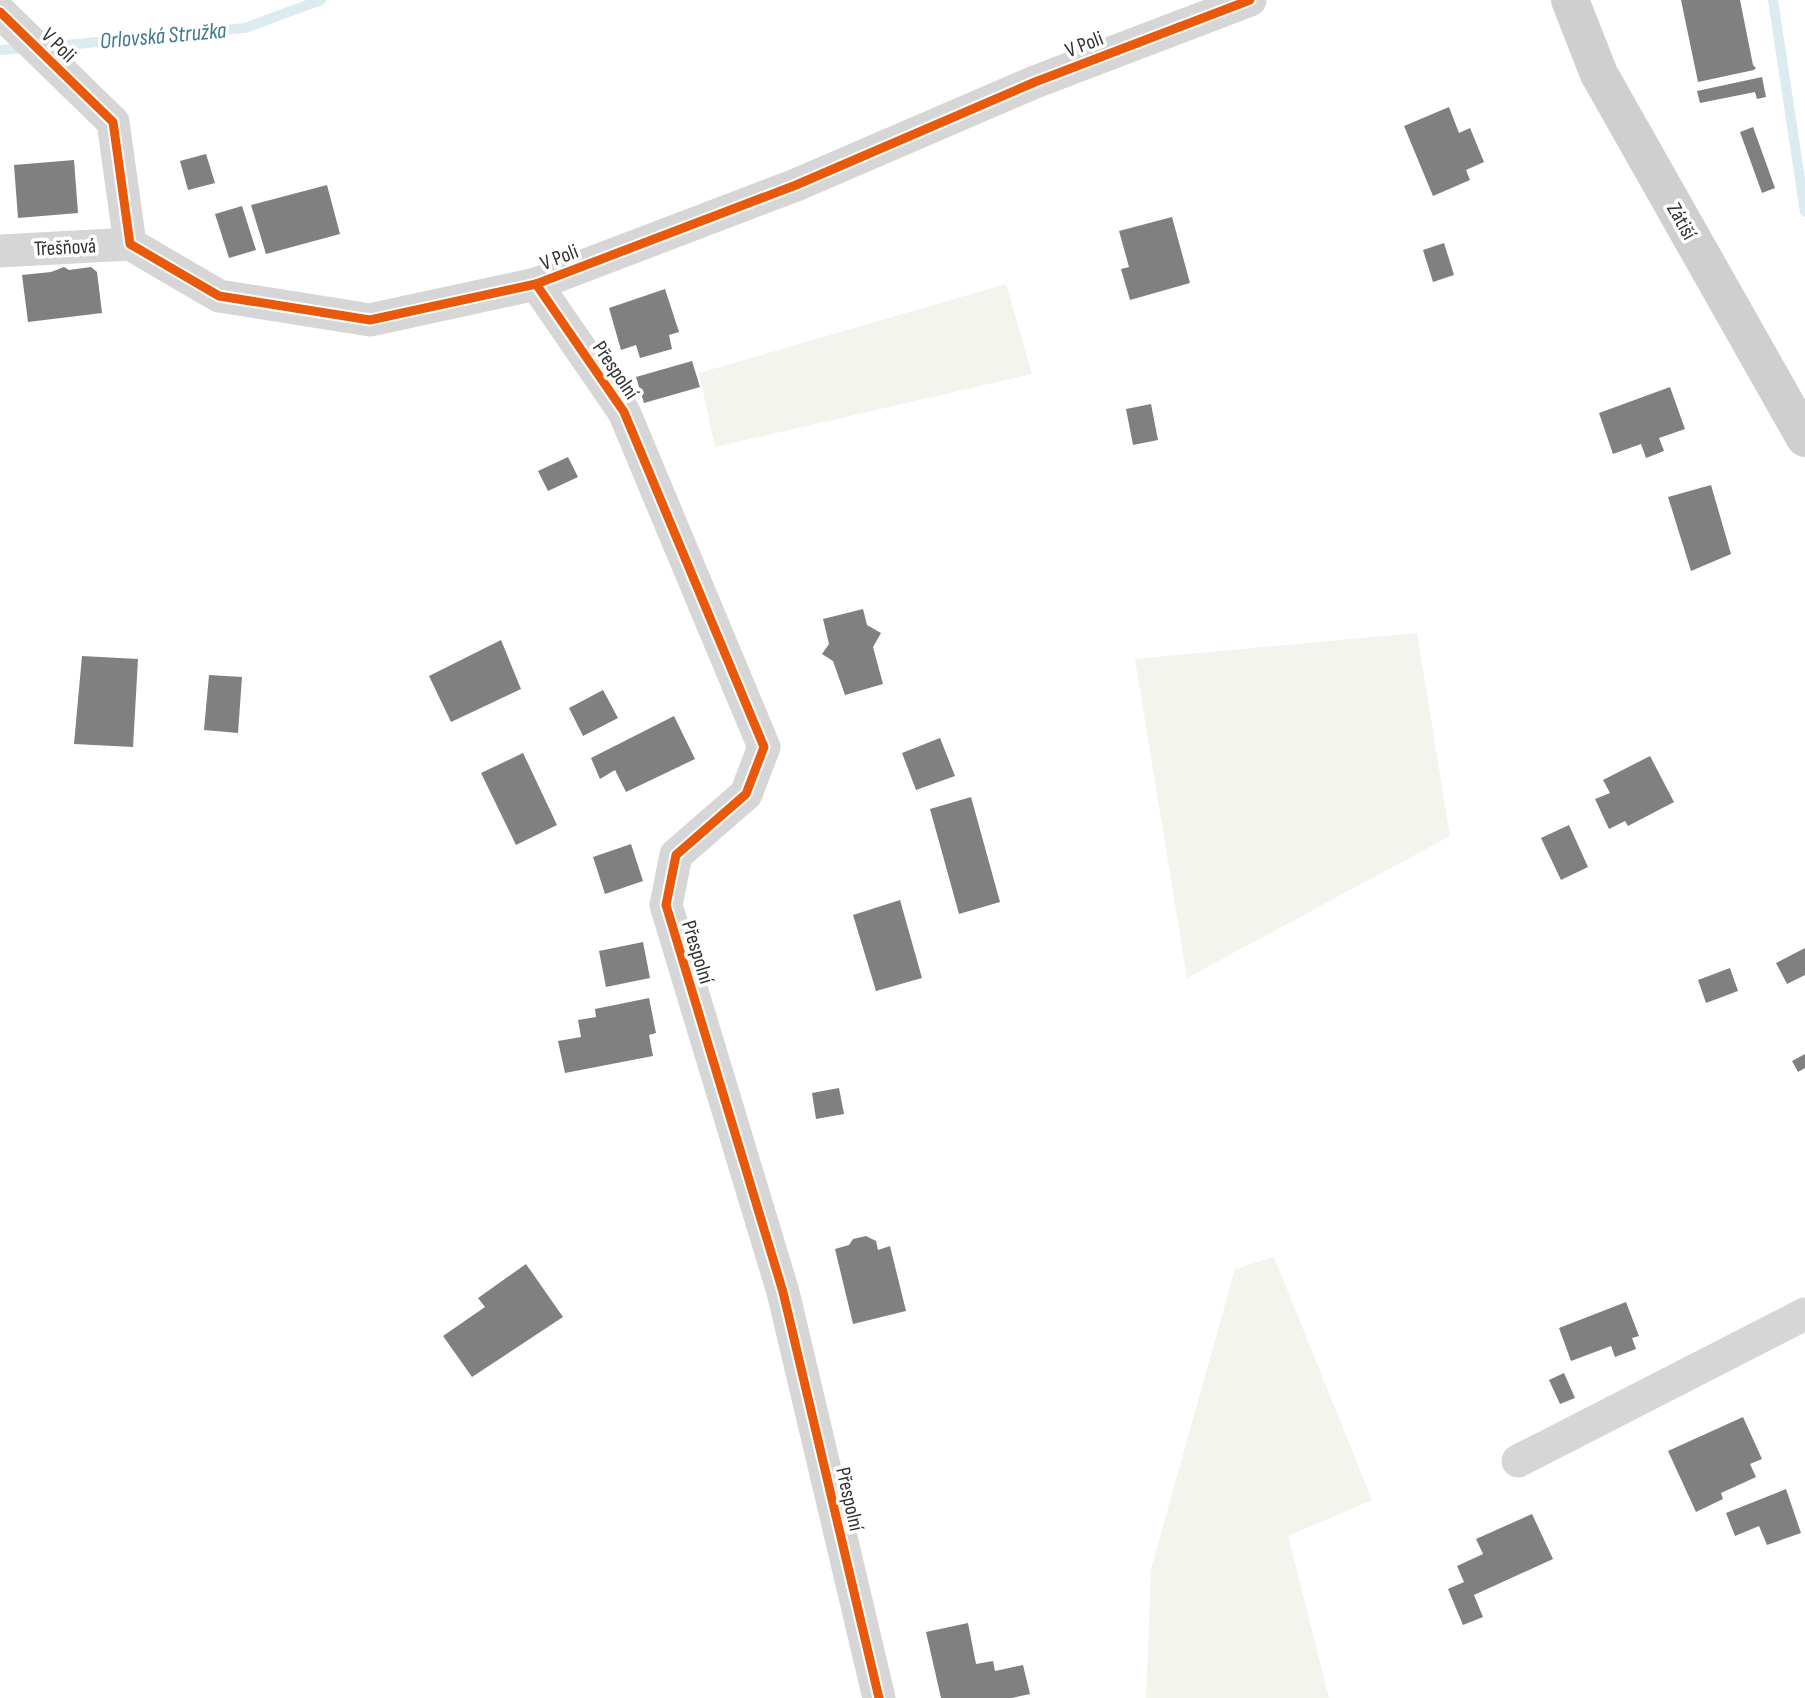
<svg xmlns="http://www.w3.org/2000/svg" width="1805" height="1698" viewBox="0 0 1805 1698" font-family="'Sofia Sans Condensed',sans-serif">
  <rect width="100%" height="100%" fill="#fff"/>
  <!-- green -->
  <g fill="#f2f4ed">
    <path d="M1006,284L1032,374L715,447L699,373Z"/>
    <path d="M1417,633L1450,836L1187,978L1135,659Z"/>
    <path d="M1274,1257L1372,1500L1288,1536L1329,1698H1146L1151,1569L1235,1269Z"/>
  </g>
  <g fill="none" stroke-linecap="round" stroke-linejoin="round">
    <!-- stream -->
    <g stroke="#dbebf0" stroke-width="10">
      <path d="M1773,0L1805,212"/>
      <path d="M45,47L245,28L321,0"/>
      <path d="M0,50L29,48"/>
    </g>
  </g>
  <!-- building -->
  <g fill="#808080">
    <path d="M1681,0H1740L1753,65L1756,68L1754,70L1698,82Z"/>
    <path d="M1762,77L1766,97L1757,99L1755,92L1700,103L1697,91Z"/>
    <path d="M1449,107L1459,133L1470,128L1484,162L1466,170L1470,180L1433,196L1404,126Z"/>
    <path d="M1753,127L1775,188L1762,193L1740,132Z"/>
    <path d="M206,154L215,183L188,190L180,161Z"/>
    <path d="M74,160L78,213L18,218L14,165Z"/>
    <path d="M327,185L340,234L266,254L251,205Z"/>
    <path d="M242,206L256,250L229,258L215,214Z"/>
    <path d="M1172,217L1190,283L1130,300L1121,269L1129,267L1119,231Z"/>
    <path d="M1444,243L1454,275L1433,282L1423,250Z"/>
    <path d="M64,267L69,270L91,267L97,272L102,313L28,322L22,275L51,272Z"/>
    <path d="M665,289L679,332L669,335L672,349L640,358L636,345L621,350L609,308Z"/>
    <path d="M692,361L700,387L644,403L636,377Z"/>
    <path d="M1670,387L1685,429L1659,438L1664,451L1646,458L1641,444L1613,454L1599,413Z"/>
    <path d="M1151,404L1158,440L1133,445L1126,409Z"/>
    <path d="M568,457L578,477L548,491L538,471Z"/>
    <path d="M1711,485L1731,554L1691,571L1668,497Z"/>
    <path d="M863,609L867,625L881,633L873,647L883,684L845,695L833,661L822,654L829,644L823,619Z"/>
    <path d="M501,640L521,689L451,722L429,676Z"/>
    <path d="M82,656L138,659L133,747L74,744Z"/>
    <path d="M209,675L242,677L238,733L204,730Z"/>
    <path d="M603,690L618,718L583,736L569,708Z"/>
    <path d="M674,716L695,759L626,792L615,770L600,779L591,758Z"/>
    <path d="M940,738L955,776L916,790L902,753Z"/>
    <path d="M523,753L557,825L516,845L481,773Z"/>
    <path d="M1650,756L1674,802L1628,826L1625,821L1609,829L1595,799L1610,793L1603,780Z"/>
    <path d="M971,797L1000,902L959,914L930,809Z"/>
    <path d="M1569,825L1588,867L1561,880L1541,838Z"/>
    <path d="M631,844L643,881L605,894L593,857Z"/>
    <path d="M900,900L922,978L876,991L853,915Z"/>
    <path d="M643,942L650,978L606,987L599,951Z"/>
    <path d="M1805,948V975L1787,984L1776,963Z"/>
    <path d="M1730,968L1738,991L1706,1003L1698,980Z"/>
    <path d="M649,998L656,1033L649,1035L653,1056L565,1073L558,1041L581,1037L578,1020L596,1017L595,1009Z"/>
    <path d="M1805,1054V1068L1798,1072L1792,1061Z"/>
    <path d="M839,1088L844,1114L816,1119L812,1093Z"/>
    <path d="M866,1236L876,1241L878,1250L890,1246L906,1311L853,1324L835,1249L849,1245L853,1239Z"/>
    <path d="M526,1264L563,1317L472,1377L443,1336L485,1307L478,1298Z"/>
    <path d="M1626,1302L1639,1336L1632,1338L1636,1349L1615,1357L1611,1346L1571,1361L1559,1328Z"/>
    <path d="M1564,1373L1575,1398L1560,1404L1549,1380Z"/>
    <path d="M1743,1417L1762,1459L1750,1464L1756,1477L1721,1493L1723,1499L1696,1512L1668,1451Z"/>
    <path d="M1786,1489L1801,1533L1767,1545L1759,1526L1735,1536L1726,1513Z"/>
    <path d="M1532,1514L1553,1559L1474,1595L1483,1617L1463,1625L1448,1589L1464,1582L1457,1566L1483,1554L1476,1539Z"/>
    <path d="M968,1623L976,1664L993,1661L995,1671L1023,1665L1030,1694L1012,1698H941L926,1632Z"/>
  </g>
  <g fill="none" stroke-linecap="round" stroke-linejoin="round">
    <!-- street -->
    <g stroke="#d6d6d6" stroke-width="33">
      <path d="M0,12L113,122L130,244L219,296L370,320L536,284L796,185L1035,82L1250,0"/>
      <path d="M0,251L130,244"/>
      <path d="M536,284L624,412L764,747L746,794L676,855L666,905L783,1292L879,1698"/>
      <path d="M1518,1461L1805,1314"/>
    </g>
    <!-- secondary -->
    <path stroke="#cfcfcf" stroke-width="38" d="M1570,0L1599,74L1805,438"/>
    <!-- cycleway casing -->
    <g stroke="#fff" stroke-width="13">
      <g id="cycleway">
        <path d="M0,12L113,122L130,244L219,296L370,320L536,284L796,185L1035,82L1250,0"/>
        <path d="M536,284L624,412L764,747L746,794L676,855L666,905L783,1292L879,1698"/>
      </g>
    </g>
    <!-- cycleway -->
    <use href="#cycleway" stroke="#e8590c" stroke-width="9"/>
  </g>
  <g text-anchor="middle" stroke-width="7" stroke-linejoin="round" paint-order="stroke">
    <!-- street labels -->
    <g font-size="21" fill="#323232" stroke="#fff">
      <text transform="translate(1084 44) rotate(-21)" y="7">V Poli</text>
      <text transform="translate(59 45) rotate(44)" y="7">V Poli</text>
      <text transform="translate(1682 221) rotate(61)" y="7">Zátiší</text>
      <text transform="translate(65 247) rotate(-3)" y="7">Třešňová</text>
      <text transform="translate(559 257) rotate(-21)" y="7">V Poli</text>
      <text transform="translate(616 370) rotate(56)" y="7">Přespolní</text>
      <text transform="translate(698 952) rotate(73)" y="7">Přespolní</text>
      <text transform="translate(850 1499) rotate(77)" y="7">Přespolní</text>
    </g>
    <!-- water labels -->
    <g font-size="23" font-style="italic" fill="#3f7a8c" stroke="#fff">
      <text transform="translate(163 35) rotate(-5)" y="8">Orlovská Stružka</text>
    </g>
  </g>
</svg>
